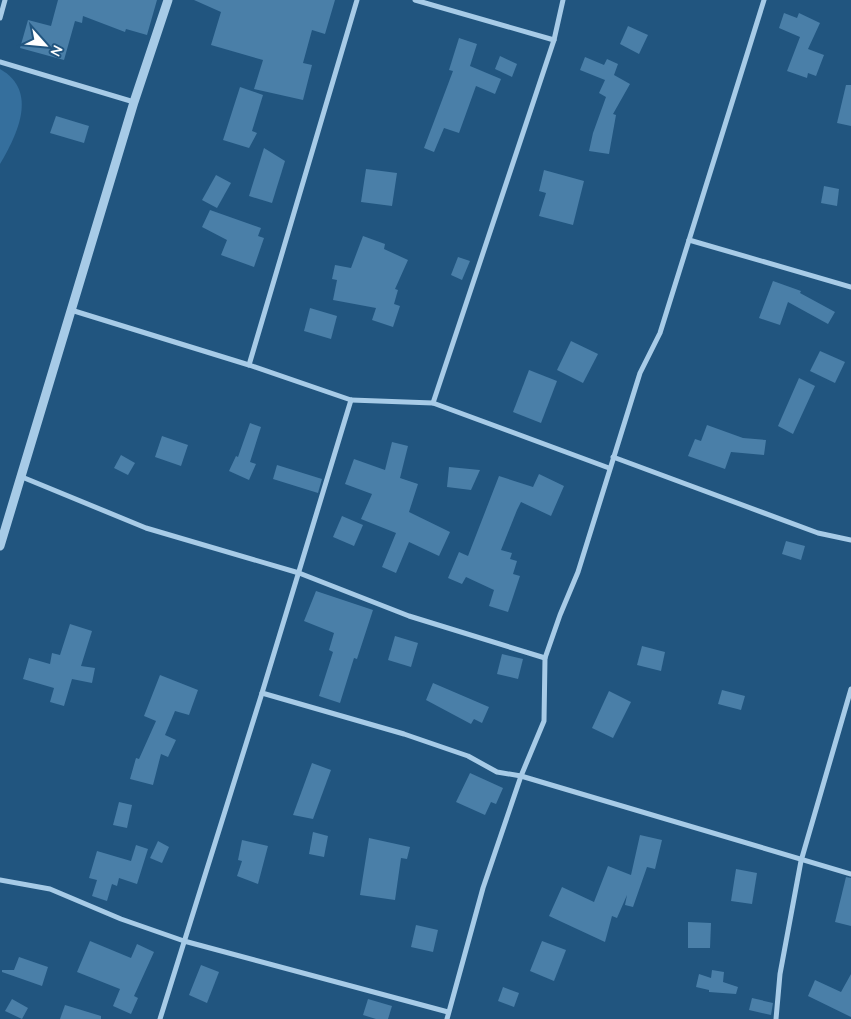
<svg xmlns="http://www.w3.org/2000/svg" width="851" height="1019" viewBox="0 0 851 1019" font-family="Quicksand,sans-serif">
  <rect width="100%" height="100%" fill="#21557f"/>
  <!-- green -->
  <path fill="#356f9d" d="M0,69C39,91 17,135 0,164Z"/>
  <!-- building -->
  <g fill="#4a7fa8">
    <path d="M58,0H157L147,35L126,29L125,32L83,16L82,23L75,21L64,60L20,48L28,20L51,26Z"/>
    <path d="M194,0H335L325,34L312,30L303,63L312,65L303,100L254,89L263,60L211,45L221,12Z"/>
    <path d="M784,13L797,18L799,13L820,23L808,49L824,55L816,76L808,73L807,78L787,71L800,37L779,28Z"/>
    <path d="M628,26L648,35L639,54L620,44Z"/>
    <path d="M459,38L477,44L470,66L501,79L495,94L476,86L459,133L444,128L434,152L424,148L453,71L449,70Z"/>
    <path d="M500,56L517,64L512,77L495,69Z"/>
    <path d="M585,57L604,65L607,59L618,64L614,75L630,84L613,114L616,115L609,154L589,151L593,133L606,97L599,93L605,80L580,70Z"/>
    <path d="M846,85H851V126L837,123Z"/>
    <path d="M240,87L263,95L252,131L257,133L249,148L223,140Z"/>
    <path d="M56,116L89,126L84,143L50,133Z"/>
    <path d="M264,148L285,161L272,203L249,196Z"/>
    <path d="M366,169L397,173L392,206L361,202Z"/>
    <path d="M544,170L584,181L573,225L539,216L546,193L539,191Z"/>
    <path d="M216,175L231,183L217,208L202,200Z"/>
    <path d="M824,186L839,189L837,206L821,203Z"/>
    <path d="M210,210L261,228L258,236L264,238L254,267L221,255L227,240L202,227Z"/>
    <path d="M363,236L385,244L384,249L408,260L395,289L398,290L394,304L400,306L393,327L372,320L376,308L333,300L337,280L332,279L335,265L351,268Z"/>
    <path d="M458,257L470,261L462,280L451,275Z"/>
    <path d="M773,281L801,291L800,293L835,312L828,324L788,302L780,325L759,318Z"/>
    <path d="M310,308L337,316L331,339L304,331Z"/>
    <path d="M571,341L598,354L583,383L557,370Z"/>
    <path d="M820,351L845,362L835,383L810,371Z"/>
    <path d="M529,370L557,381L541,423L513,412Z"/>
    <path d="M799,378L815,386L793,434L778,426Z"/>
    <path d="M250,423L261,427L250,462L256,464L249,480L229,471L236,456L238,457Z"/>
    <path d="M707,425L743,438L766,440L764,455L731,452L725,469L688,456L695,439L701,441Z"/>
    <path d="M162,436L188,445L181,466L155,457Z"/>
    <path d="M392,442L408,446L400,478L418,484L409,512L450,532L439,556L409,542L396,573L382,567L396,533L361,519L372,494L345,484L354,459L385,470Z"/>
    <path d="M121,455L135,463L128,475L114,468Z"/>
    <path d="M277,465L322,479L318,493L273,479Z"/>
    <path d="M449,467L480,470L471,490L447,487Z"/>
    <path d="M539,474L564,486L551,516L521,502L517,510L501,550L512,553L510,559L517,561L513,574L520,576L508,612L489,606L494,590L466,577L462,584L448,578L459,552L468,556L499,476L533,487Z"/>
    <path d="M342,516L363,525L354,546L333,537Z"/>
    <path d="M786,541L805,546L801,560L782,554Z"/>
    <path d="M316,591L373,610L357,659L354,658L340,703L319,696L333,652L329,650L334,633L304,621Z"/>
    <path d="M70,624L92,631L81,666L95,668L92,683L72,679L64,706L50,702L54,688L23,679L29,658L50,664L52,653L60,655Z"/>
    <path d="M395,636L418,643L411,667L388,660Z"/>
    <path d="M642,646L665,652L661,671L637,665Z"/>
    <path d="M502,654L523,659L518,679L497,674Z"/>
    <path d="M160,675L198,690L189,715L175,711L165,735L176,740L168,757L161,754L153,785L130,779L136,758L139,759L156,721L144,716Z"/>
    <path d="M433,683L489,707L482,723L474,719L471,724L426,700Z"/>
    <path d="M722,690L745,696L741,710L718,704Z"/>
    <path d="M609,691L631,702L613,738L592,728Z"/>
    <path d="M312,763L331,770L313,819L293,815Z"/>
    <path d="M470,773L503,788L496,804L491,802L485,815L456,802Z"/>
    <path d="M119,802L132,805L127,828L113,825Z"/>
    <path d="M313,832L328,836L324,857L309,854Z"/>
    <path d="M640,835L662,840L655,869L647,867L633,907L625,905L627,895L617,918L612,916L605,942L549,916L562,887L594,902L608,866L631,875Z"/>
    <path d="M369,838L410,847L407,859L401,858L395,900L360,895Z"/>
    <path d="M242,840L268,846L258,884L237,876L242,861L238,860Z"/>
    <path d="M158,841L169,847L162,863L150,858Z"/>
    <path d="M136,845L148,849L137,884L119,878L117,886L112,884L107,901L92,896L97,880L89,878L97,851L131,861Z"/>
    <path d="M736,869L757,873L752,904L731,901Z"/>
    <path d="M846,877L851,878V926L835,922Z"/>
    <path d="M688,922L711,923L710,948H688Z"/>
    <path d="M416,925L438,930L433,952L411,947Z"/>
    <path d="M90,941L131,958L137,944L154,952L134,996L138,998L131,1014L113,1006L120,989L77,972Z"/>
    <path d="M542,941L566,950L554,981L530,971Z"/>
    <path d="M19,957L48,967L42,986L2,972V970H14Z"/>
    <path d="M201,965L219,972L207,1003L189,995Z"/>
    <path d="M712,970L724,972L723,982L738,987L736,994L709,992V990L696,987L699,974L711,978Z"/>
    <path d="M851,974V1017L808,996L815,980L841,992Z"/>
    <path d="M503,987L519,993L514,1007L498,1001Z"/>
    <path d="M752,998L773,1003L771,1015L749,1010Z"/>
    <path d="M12,999L28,1008L22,1019L5,1011Z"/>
    <path d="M368,999L392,1006L388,1019H376L363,1015Z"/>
    <path d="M65,1005L101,1016V1019H60Z"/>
  </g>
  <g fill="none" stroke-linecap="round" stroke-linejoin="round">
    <!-- minor -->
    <g stroke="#a7cbe7" stroke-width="5">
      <path d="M415,0L554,40"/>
      <path d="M0,18L5,0"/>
      <path d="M0,62L134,102"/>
      <path d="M689,240L851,287"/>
      <path d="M71,310L249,365L351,400L433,403L609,468"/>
      <path d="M249,365L357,0"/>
      <path d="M433,403L554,40L563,0"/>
      <path d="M613,457L818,533L851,540"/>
      <path d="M22,477L146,528L299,573L409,616L545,658"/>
      <path d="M262,693L404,734L468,756L497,772L521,776L851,874"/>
      <path d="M0,880L50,889L121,919L184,941L448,1012"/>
      <path d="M160,1019L262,693L351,400"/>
      <path d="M447,1019L483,888L521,776L544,721L545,658L560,615L578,572L640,373L660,333L764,0"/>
      <path d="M776,1019L780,974L801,861L851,689"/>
    </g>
    <!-- tertiary -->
    <path stroke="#a7cbe7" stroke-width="9" d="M0,546L134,102L168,0"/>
  </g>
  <!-- north arrow -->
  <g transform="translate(45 45) rotate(117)" stroke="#21557f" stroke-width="4" paint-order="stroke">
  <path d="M0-4L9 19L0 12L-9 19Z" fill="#ffffff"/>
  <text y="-8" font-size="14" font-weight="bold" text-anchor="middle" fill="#ffffff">N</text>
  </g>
</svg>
